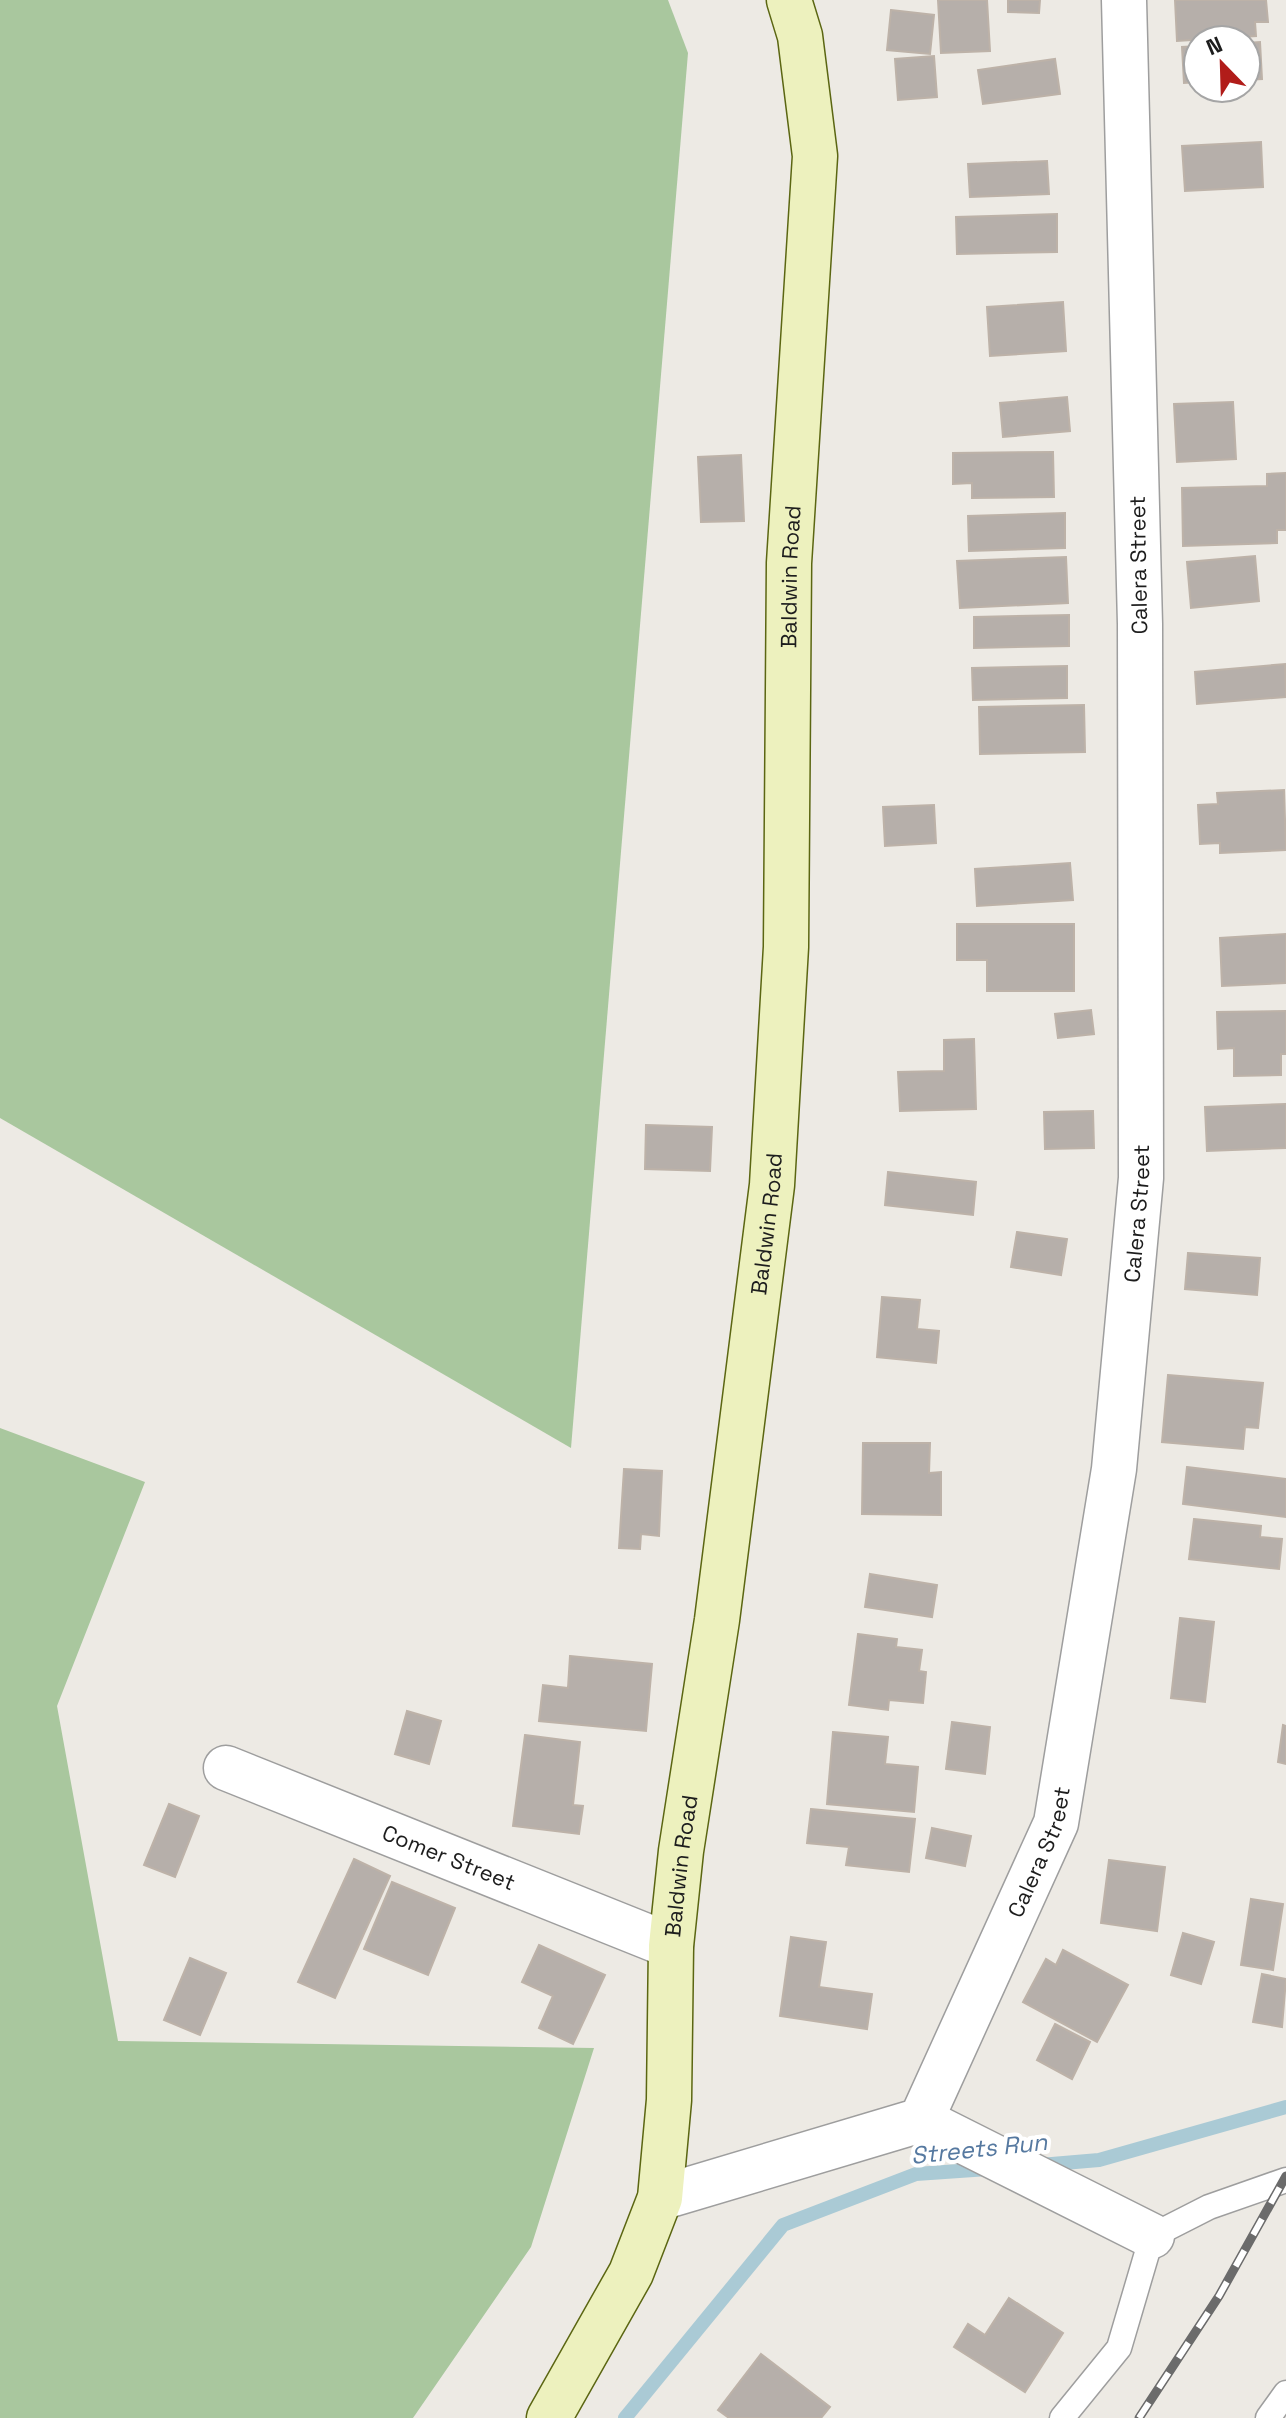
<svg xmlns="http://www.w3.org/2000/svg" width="1286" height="2418" viewBox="0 0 1286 2418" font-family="'Space Grotesk',sans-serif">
  <rect width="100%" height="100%" fill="#edeae4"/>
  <!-- forest -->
  <g fill="#a9c79e">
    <path d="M0,0H668L688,53L571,1448L0,1118Z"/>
    <path d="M0,1428L145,1482L57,1706L118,2041L594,2048L531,2247L413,2418H0Z"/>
  </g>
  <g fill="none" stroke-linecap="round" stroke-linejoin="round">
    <!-- stream -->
    <g stroke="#aacad5" stroke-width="14">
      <path d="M1040,2165L1099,2160L1286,2107"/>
      <path d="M625,2418L783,2225L916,2174L988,2169"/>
    </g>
  </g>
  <!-- building -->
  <g fill="#b6afaa" stroke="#bdb2a8" stroke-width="2">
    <path d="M938,0H987L990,51L941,53Z"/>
    <path d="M1008,0H1040L1039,13L1008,12Z"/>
    <path d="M1175,0H1266L1268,22H1255L1256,36L1177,41Z"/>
    <path d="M891,10L934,15L930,54L887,50Z"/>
    <path d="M1260,42L1262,79L1246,80V43Z"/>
    <path d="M1198,46V82L1184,83L1182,47Z"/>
    <path d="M934,56L937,97L898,100L895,59Z"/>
    <path d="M1055,59L1060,94L983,104L978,70Z"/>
    <path d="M1261,142L1263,187L1185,191L1182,146Z"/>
    <path d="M1047,161L1049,194L970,197L968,164Z"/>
    <path d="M1057,214V252L957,254L956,217Z"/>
    <path d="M1063,302L1066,351L990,356L987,307Z"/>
    <path d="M1067,397L1070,431L1003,437L1000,403Z"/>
    <path d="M1233,402L1236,459L1177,462L1174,404Z"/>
    <path d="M1053,452L1054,497L972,498V483L953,484V453Z"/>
    <path d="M741,455L744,521L701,522L698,457Z"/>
    <path d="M1286,473V530H1277V543L1183,546L1182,488L1267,486V474Z"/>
    <path d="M1065,513V548L969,551L968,516Z"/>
    <path d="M1255,556L1259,601L1191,608L1187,562Z"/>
    <path d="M1066,557L1068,603L960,608L957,561Z"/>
    <path d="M1069,615V646L974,648V617Z"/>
    <path d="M1285,664L1286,697L1197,704L1195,672Z"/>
    <path d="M1067,666V698L973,700L972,668Z"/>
    <path d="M1084,705L1085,752L980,754L979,707Z"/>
    <path d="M1284,790L1286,850L1220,853V843L1200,844L1198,805L1218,804L1217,793Z"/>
    <path d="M934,805L936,843L885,846L883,807Z"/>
    <path d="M1070,863L1073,900L977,906L975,869Z"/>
    <path d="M957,924H1074V991H987V960H957Z"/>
    <path d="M1286,934V983L1222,986L1220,938Z"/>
    <path d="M1091,1010L1094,1034L1058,1038L1055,1014Z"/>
    <path d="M1286,1011V1054H1281V1075L1234,1076V1048L1218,1049L1217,1012Z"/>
    <path d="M974,1039L976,1109L900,1111L898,1072L944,1071V1040Z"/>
    <path d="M1286,1104V1148L1207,1151L1205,1107Z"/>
    <path d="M1093,1111L1094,1148L1045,1149L1044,1112Z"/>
    <path d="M646,1125L712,1127L710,1171L645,1169Z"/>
    <path d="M888,1172L976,1182L973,1215L885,1205Z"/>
    <path d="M1017,1232L1067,1239L1061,1275L1011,1267Z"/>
    <path d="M1188,1253L1260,1258L1257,1295L1185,1289Z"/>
    <path d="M882,1297L920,1300L917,1329L939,1331L936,1363L877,1357Z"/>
    <path d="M1168,1375L1263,1383L1258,1428L1245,1427L1243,1449L1162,1442Z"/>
    <path d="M863,1443H930L929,1473L941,1472V1515L862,1514Z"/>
    <path d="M1187,1467L1286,1479V1517L1183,1504Z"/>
    <path d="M624,1469L662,1471L659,1536L641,1534L640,1549L619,1548Z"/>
    <path d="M1194,1519L1261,1526L1260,1537L1282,1539L1279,1569L1189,1559Z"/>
    <path d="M870,1574L937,1585L932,1617L865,1607Z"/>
    <path d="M1180,1618L1214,1622L1205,1702L1171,1698Z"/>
    <path d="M858,1634L897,1639L896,1647L922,1650L919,1671L926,1672L923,1703L889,1700L888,1710L849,1705Z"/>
    <path d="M570,1656L652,1664L646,1731L539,1721L543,1685L568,1688Z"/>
    <path d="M407,1711L441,1721L429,1764L395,1754Z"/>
    <path d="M952,1722L990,1727L985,1774L946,1769Z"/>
    <path d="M1283,1725L1286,1726V1764L1278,1762Z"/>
    <path d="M833,1732L888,1737L885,1764L918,1767L914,1812L827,1804Z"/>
    <path d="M525,1735L580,1742L573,1805L583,1806L579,1834L513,1826Z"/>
    <path d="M169,1804L199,1816L175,1877L144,1865Z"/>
    <path d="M811,1809L915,1819L909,1872L846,1865L849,1847L807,1843Z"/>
    <path d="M932,1828L971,1836L965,1866L926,1858Z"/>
    <path d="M354,1859L390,1876L335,1998L298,1982Z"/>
    <path d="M1109,1860L1165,1867L1157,1931L1101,1923Z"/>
    <path d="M392,1882L455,1908L428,1975L364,1949Z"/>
    <path d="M1251,1899L1283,1904L1273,1970L1241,1965Z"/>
    <path d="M1183,1933L1214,1942L1201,1984L1171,1975Z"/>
    <path d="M791,1937L826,1942L819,1987L872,1994L867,2029L780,2016Z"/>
    <path d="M539,1945L605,1975L573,2044L539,2028L553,1996L522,1982Z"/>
    <path d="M1063,1950L1128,1985L1097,2042L1023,2002L1046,1959L1056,1965Z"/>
    <path d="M190,1958L226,1973L200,2035L164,2020Z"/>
    <path d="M1262,1974L1286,1979L1282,2027L1253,2022Z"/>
    <path d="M1055,2024L1090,2042L1072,2079L1037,2060Z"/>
    <path d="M1009,2298L1063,2333L1025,2392L954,2347L968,2324L985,2335Z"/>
    <path d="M761,2354L830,2407L821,2418H729L718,2410Z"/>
  </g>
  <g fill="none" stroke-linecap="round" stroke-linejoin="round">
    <!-- service casing -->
    <g stroke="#9e9e9e" stroke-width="27">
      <g id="service">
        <path d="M1062,2418L1119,2348L1152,2236L1209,2207L1286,2180"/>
        <path d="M1268,2418L1286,2393"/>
      </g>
    </g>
    <!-- minor casing -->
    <g stroke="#9e9e9e" stroke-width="47">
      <g id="minor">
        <path id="s1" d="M226,1768L671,1946"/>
        <path d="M921,2120L1152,2236"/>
        <path id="s2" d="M660,2198L921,2120L1056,1823L1114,1469L1141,1178L1140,624L1124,0"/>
      </g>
    </g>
    <!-- secondary casing -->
    <g stroke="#5b6612" stroke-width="47">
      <g id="secondary">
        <path id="s3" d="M549,2418L631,2273L660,2198L669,2100L671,1946L681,1851L717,1620L772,1185L786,947L789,563L815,156L800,36L789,0"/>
      </g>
    </g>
    <!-- service -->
    <use href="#service" stroke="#fff" stroke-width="24"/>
    <!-- minor -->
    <use href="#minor" stroke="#fff" stroke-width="44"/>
    <!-- secondary -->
    <use href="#secondary" stroke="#edf1be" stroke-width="44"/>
    <!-- rail casing -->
    <g stroke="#6b6b6b" stroke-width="9">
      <path id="rail" d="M1139,2418L1219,2296L1286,2176"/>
    </g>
    <!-- rail -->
    <use href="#rail" stroke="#fff" stroke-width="6" stroke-dasharray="18" stroke-linecap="butt"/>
  </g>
  <g text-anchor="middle" stroke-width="8" stroke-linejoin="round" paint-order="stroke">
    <!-- street labels -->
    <g font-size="22" fill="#1d1d1d" stroke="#fff">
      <text transform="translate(1138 565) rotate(-91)" y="8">Calera Street</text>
      <text dy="8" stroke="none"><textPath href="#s3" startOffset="1876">Baldwin Road</textPath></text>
      <text dy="8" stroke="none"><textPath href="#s2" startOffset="1214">Calera Street</textPath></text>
      <text dy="8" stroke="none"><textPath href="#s3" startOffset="1228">Baldwin Road</textPath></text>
      <text dy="8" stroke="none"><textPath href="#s2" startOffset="566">Calera Street</textPath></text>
      <text dy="8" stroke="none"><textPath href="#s1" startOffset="240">Comer Street</textPath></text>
      <text dy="8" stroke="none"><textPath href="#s3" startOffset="580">Baldwin Road</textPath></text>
    </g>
    <!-- water labels -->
    <g font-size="24" font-style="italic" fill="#5679a0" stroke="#fff">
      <text transform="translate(979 2149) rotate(-6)" y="8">Streets Run</text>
    </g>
  </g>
  <!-- north arrow -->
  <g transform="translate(1222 64) rotate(337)"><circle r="38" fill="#ffffff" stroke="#a5a5a5" stroke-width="2"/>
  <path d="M0-6L14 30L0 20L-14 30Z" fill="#b11c19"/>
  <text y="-12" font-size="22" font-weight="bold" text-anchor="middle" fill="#1d1d1d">N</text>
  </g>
</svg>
